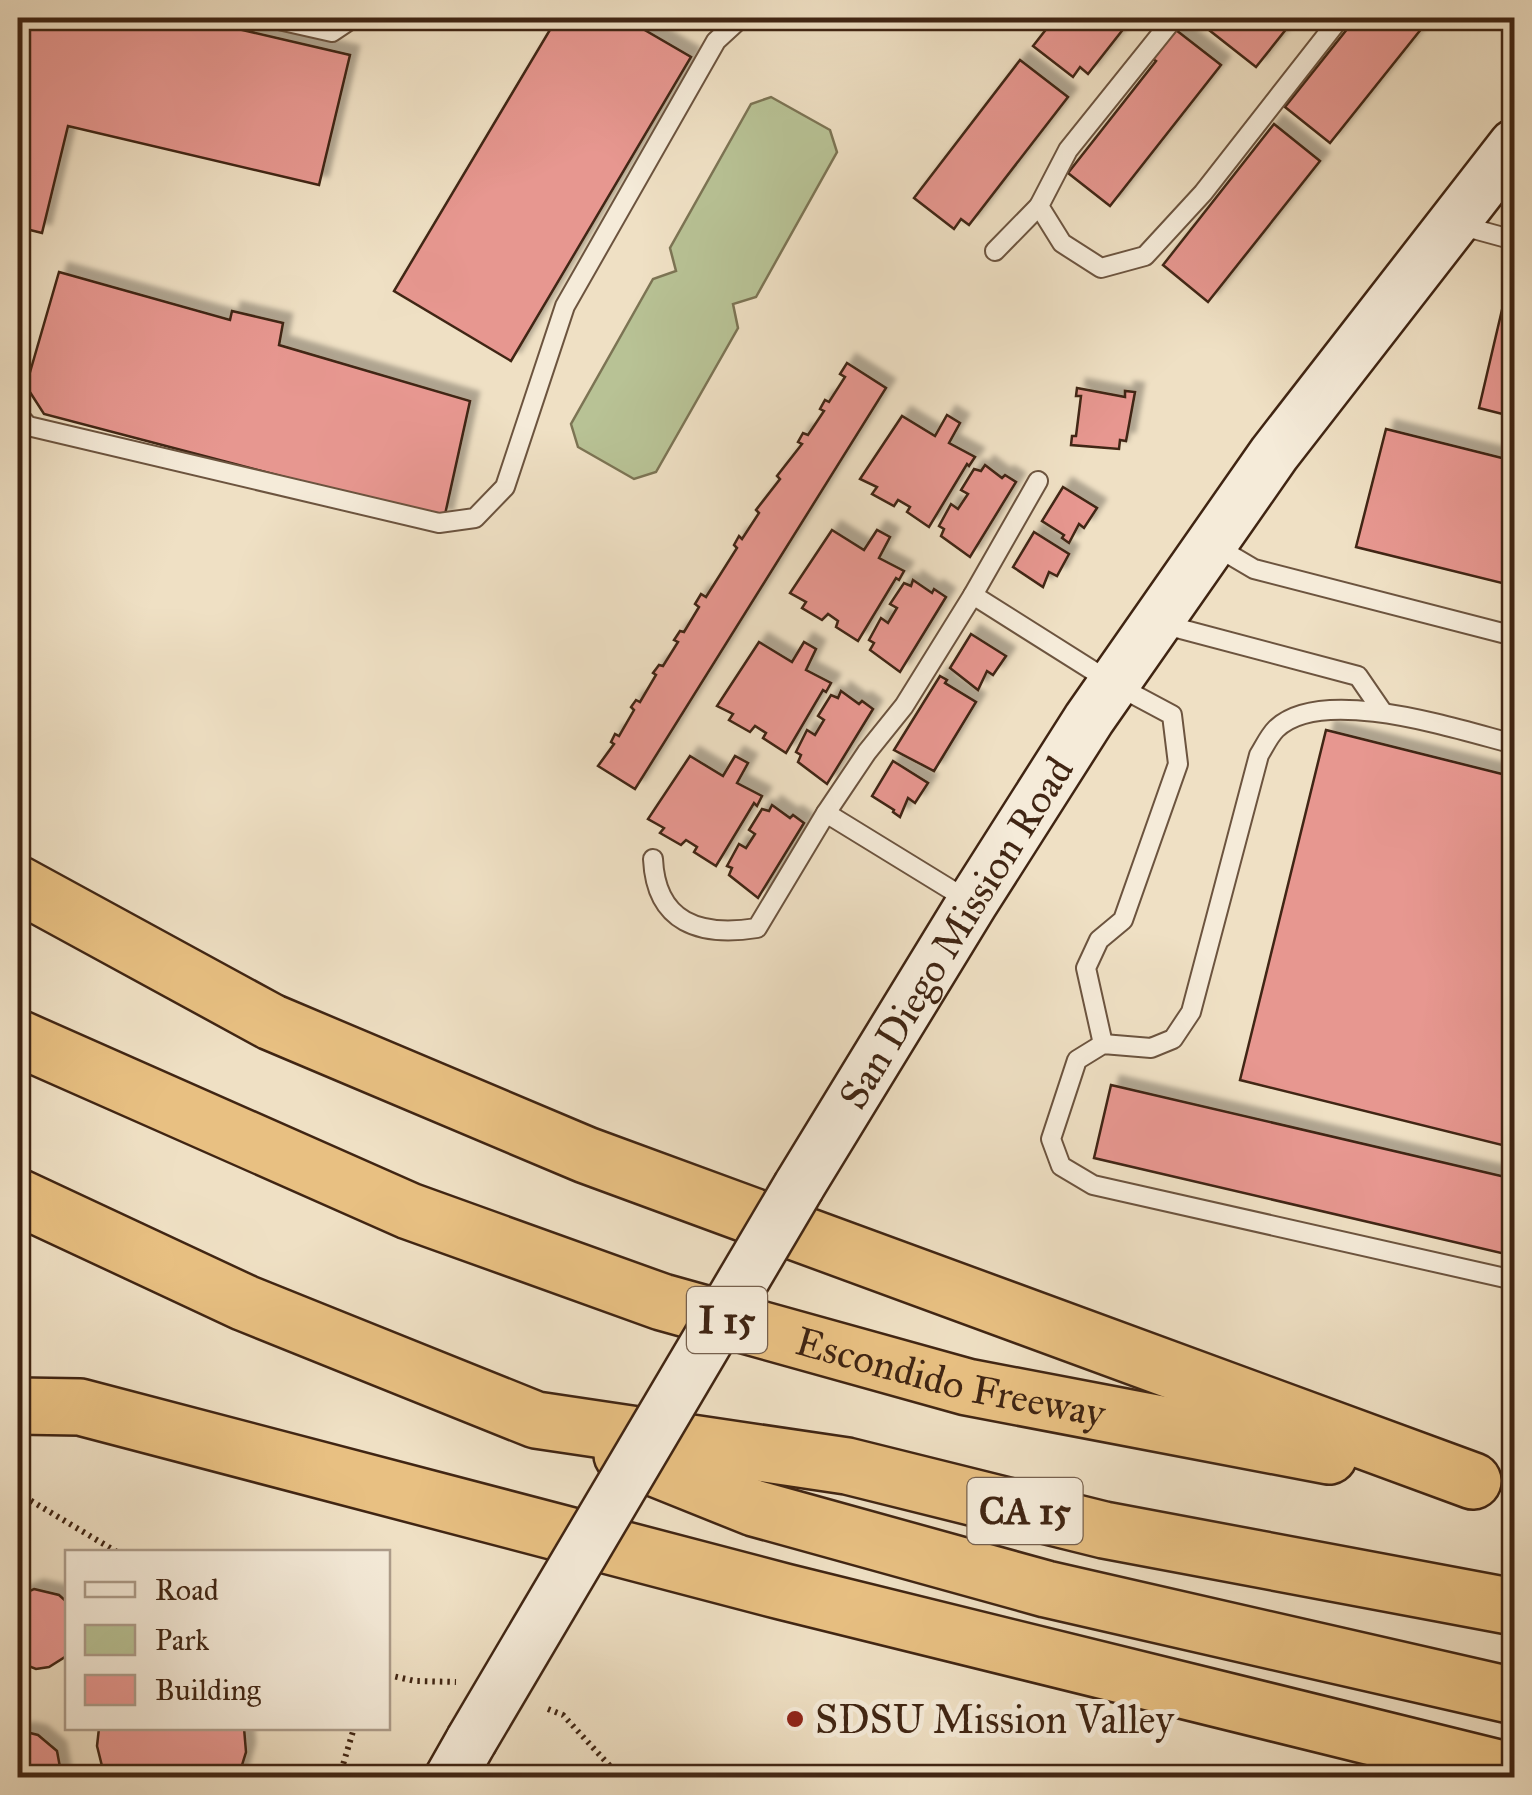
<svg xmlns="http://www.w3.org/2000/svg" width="1532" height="1795" viewBox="0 0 1532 1795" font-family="'IM FELL Great Primer',serif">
  <defs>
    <filter id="shadow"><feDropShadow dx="9" dy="-9" stdDeviation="2.5" flood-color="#0004"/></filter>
  </defs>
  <rect width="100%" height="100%" fill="#efe0c4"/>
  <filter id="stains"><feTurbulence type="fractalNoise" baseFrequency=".002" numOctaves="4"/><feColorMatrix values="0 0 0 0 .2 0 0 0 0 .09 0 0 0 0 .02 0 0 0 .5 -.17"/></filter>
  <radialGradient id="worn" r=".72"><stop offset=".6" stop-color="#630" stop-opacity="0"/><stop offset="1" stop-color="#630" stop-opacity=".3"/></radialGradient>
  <!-- green -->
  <path fill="#b8c295" stroke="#7c7454" stroke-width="2.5" d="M771,97L830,130L837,152L756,297L733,304L738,328L656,472L634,479L578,447L571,424L653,279L676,271L670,248L751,104Z"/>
  <!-- building -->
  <g fill="#e79790" stroke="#402513" stroke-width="2.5" filter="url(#shadow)">
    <path d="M18,18H191L350,55L319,185L68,126L42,233L18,227Z"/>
    <path d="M557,18H624L691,57L511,361L394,291Z"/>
    <path d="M1055,18H1132L1088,74L1080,67L1073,77L1033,46Z"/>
    <path d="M1219,18H1295L1256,67L1209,30Z"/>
    <path d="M1356,18H1430L1330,143L1285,107Z"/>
    <path d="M1176,30L1221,65L1110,206L1068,173L1156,61L1153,59Z"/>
    <path d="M1020,60L1068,97L969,225L961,219L954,229L914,198Z"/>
    <path d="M1274,124L1320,161L1208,302L1163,265Z"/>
    <path d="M59,272L230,320L232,311L283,323L279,345L470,401L444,519L44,414L26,386Z"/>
    <path d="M1508,284L1514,286V417L1479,408Z"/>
    <path d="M847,363L886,388L635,789L598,766L614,744L611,742L615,734L619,736L634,710L631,707L636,700L640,702L656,675L653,673L659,665L663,666L678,642L674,640L680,631L684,632L699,607L695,604L701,594L706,597L737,548L734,545L739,536L742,539L759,513L756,510L780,479L777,476L802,444L798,442L803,433L808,435L824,411L820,409L825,400L829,402L845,377L840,374Z"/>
    <path d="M1077,388L1125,397V391L1135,392L1126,441L1120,440L1119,449L1071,445L1072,436H1076L1081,396H1076Z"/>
    <path d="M947,415L960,423L949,443L975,457L969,466L967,464L929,527L907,512L910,507L898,500L894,506L872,494L877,487L860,479L902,416L935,436Z"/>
    <path d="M1386,429L1514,461V586L1356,547Z"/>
    <path d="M985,465L1002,478L1005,475L1016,482L970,557L941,536L944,529L939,526L951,504L958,509L968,494L961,490L974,469L981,471Z"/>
    <path d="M1063,487L1097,508L1084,528L1079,524L1069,543L1062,538L1064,535L1042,521Z"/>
    <path d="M832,530L864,550L877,530L890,537L879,558L904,571L899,580L896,578L858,641L836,627L838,621L828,614L822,620L802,608L806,602L790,593Z"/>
    <path d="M1034,532L1069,554L1057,576L1049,572L1043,587L1013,567Z"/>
    <path d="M913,580L932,593L934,589L946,597L900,672L870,650L874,643L869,640L881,618L888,623L897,608L890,604L904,583L911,586Z"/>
    <path d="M971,634L1006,656L993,675L987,671L978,690L950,668Z"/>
    <path d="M759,642L792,662L804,642L816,649L806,670L831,683L826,692L823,690L786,753L763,738L766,733L755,726L750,732L729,720L733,714L717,706Z"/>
    <path d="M940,676L947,680L945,683L976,702L934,771L894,750Z"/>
    <path d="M841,691L859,704L862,701L873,709L827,784L798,762L801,755L796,752L807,730L815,735L824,720L818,716L831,695L838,698Z"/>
    <path d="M1326,730L1514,777V1148L1240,1080Z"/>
    <path d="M690,756L723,776L735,756L748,763L737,783L762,796L757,806L754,803L716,866L694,852L697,847L686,840L681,845L660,833L664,828L648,819Z"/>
    <path d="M893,761L928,783L915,803L908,798L900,817L893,812L894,810L872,796Z"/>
    <path d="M772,805L790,818L793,815L804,823L758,898L729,875L732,868L727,866L739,844L746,848L755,834L749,830L762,809L769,811Z"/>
    <path d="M1111,1085L1514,1179V1256L1094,1158Z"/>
    <path d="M34,1589L59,1595L68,1603V1655L49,1667L36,1669L18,1662V1596Z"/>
    <path d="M99,1728H244L246,1752L238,1778H105L97,1746Z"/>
    <path d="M26,1732L38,1735L57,1751L62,1778H18V1733Z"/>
  </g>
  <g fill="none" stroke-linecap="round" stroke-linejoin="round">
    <!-- lane casing -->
    <g stroke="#6c543f" stroke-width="22">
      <g id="lane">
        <path d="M270,18L332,32L353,18"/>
        <path d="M1174,18L1068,150L1039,206L1062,243L1101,268L1145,256L1203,193L1340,18"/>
        <path d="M1459,225L1514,240"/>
        <path d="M995,251L1039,206"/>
        <path d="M18,415L28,426L439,523L475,518L505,487L565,306L716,41L741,18"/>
        <path d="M1215,546L1254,569L1514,636"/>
        <path d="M973,595L1038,481"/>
        <path d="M1162,624L1358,676L1382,711"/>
        <path d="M1514,744C1459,730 1322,684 1276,729C1269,736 1264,747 1259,755L1191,1012L1173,1039L1151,1048L1103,1044L1077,1060L1051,1139L1061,1166L1093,1185L1514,1280"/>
        <path d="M826,813L867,752L904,706L973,595L1114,684L1172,715L1178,764L1123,920L1099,940L1086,968L1103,1044"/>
        <path d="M653,859C656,923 700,937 757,928L826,813L971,902"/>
      </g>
    </g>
    <!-- secondary casing -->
    <g stroke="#402513" stroke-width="55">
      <g id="secondary">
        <path id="s1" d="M799,1186L972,903L1089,719L1274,454L1514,145"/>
        <path d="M450,1778L471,1741"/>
      </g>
    </g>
    <!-- highway casing -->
    <g stroke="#402513" stroke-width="60">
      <g id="highway">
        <path d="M18,884L271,1022L586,1155L1473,1481"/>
        <path id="s2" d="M18,1038L409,1211L662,1302L967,1387L1329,1456"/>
        <path d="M18,1197L245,1303L536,1420L847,1466L1104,1530L1514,1607"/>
        <path d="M18,1406L80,1407L785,1592L1514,1772"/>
        <path d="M622,1455L754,1508L1046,1589L1514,1696"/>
      </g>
    </g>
    <!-- path -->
    <g stroke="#402513" stroke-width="6" stroke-dasharray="2.5 5" stroke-linecap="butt">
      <path d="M18,1493L117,1552"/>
      <path d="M388,1675L415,1681L456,1682"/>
      <path d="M548,1709L563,1715L621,1778"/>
      <path d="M339,1778L354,1728"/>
    </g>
    <!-- lane -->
    <use href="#lane" stroke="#f5ebd9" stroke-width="18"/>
    <!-- secondary -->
    <use href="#secondary" stroke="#f5ebd9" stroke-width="50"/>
    <!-- highway -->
    <use href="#highway" stroke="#e8c082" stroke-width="55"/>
    <!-- secondary-bridge casing -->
    <g stroke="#402513" stroke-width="55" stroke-linecap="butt">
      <path id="secondary-bridge" d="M471,1741L799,1186"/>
    </g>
    <!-- secondary-bridge -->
    <use href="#secondary-bridge" stroke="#f5ebd9" stroke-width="50"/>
  </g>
  <!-- markers -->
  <circle fill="#8f2418" stroke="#f5ebd9" stroke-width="4" cx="795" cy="1719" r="10"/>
  <g text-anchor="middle" stroke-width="10" stroke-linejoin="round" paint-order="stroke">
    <!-- shield labels -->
    <g fill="#f5ebd9" stroke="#76604e" stroke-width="2.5">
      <rect x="687" y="1287" width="80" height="66" rx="8"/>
      <rect x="967.5" y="1478" width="115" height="66" rx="8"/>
    </g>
    <g font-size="38" font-weight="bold" fill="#402513">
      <text x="727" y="1333">I 15</text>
      <text x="1025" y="1524">CA 15</text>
    </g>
    <!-- street labels -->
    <g font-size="40" fill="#402513" stroke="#f5ebd9">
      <text dy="14" stroke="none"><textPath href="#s1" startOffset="298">San Diego Mission Road</textPath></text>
      <text dy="14" stroke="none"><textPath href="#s2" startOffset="995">Escondido Freeway</textPath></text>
    </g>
    <!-- poi labels -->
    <g font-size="40" fill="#402513" stroke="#f5ebd9" text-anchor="start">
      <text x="815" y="1733">SDSU Mission Valley</text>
    </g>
  </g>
  <!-- margin -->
  <rect width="1532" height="1795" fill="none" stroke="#efe0c4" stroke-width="60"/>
  <rect x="20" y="20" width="1492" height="1755" fill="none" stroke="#402513" stroke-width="5"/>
  <rect x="30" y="30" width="1472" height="1735" fill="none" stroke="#402513" stroke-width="2.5"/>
  <!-- legend -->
  <rect x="65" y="1550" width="325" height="180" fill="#f5ebd9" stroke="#ad9c8a" stroke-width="2.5"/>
  <rect x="85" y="1582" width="50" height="15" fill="#f5ebd9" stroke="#ad9c8a" stroke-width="2.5"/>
  <text x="155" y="1600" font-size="30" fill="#402513">Road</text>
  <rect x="85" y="1625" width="50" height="30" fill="#b8c295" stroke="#ad9c8a" stroke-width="2.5"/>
  <text x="155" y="1650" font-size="30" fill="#402513">Park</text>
  <rect x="85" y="1675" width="50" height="30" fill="#e79790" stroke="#ad9c8a" stroke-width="2.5"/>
  <text x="155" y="1700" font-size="30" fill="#402513">Building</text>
  <rect width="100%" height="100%" filter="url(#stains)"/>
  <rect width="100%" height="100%" fill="url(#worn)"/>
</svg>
